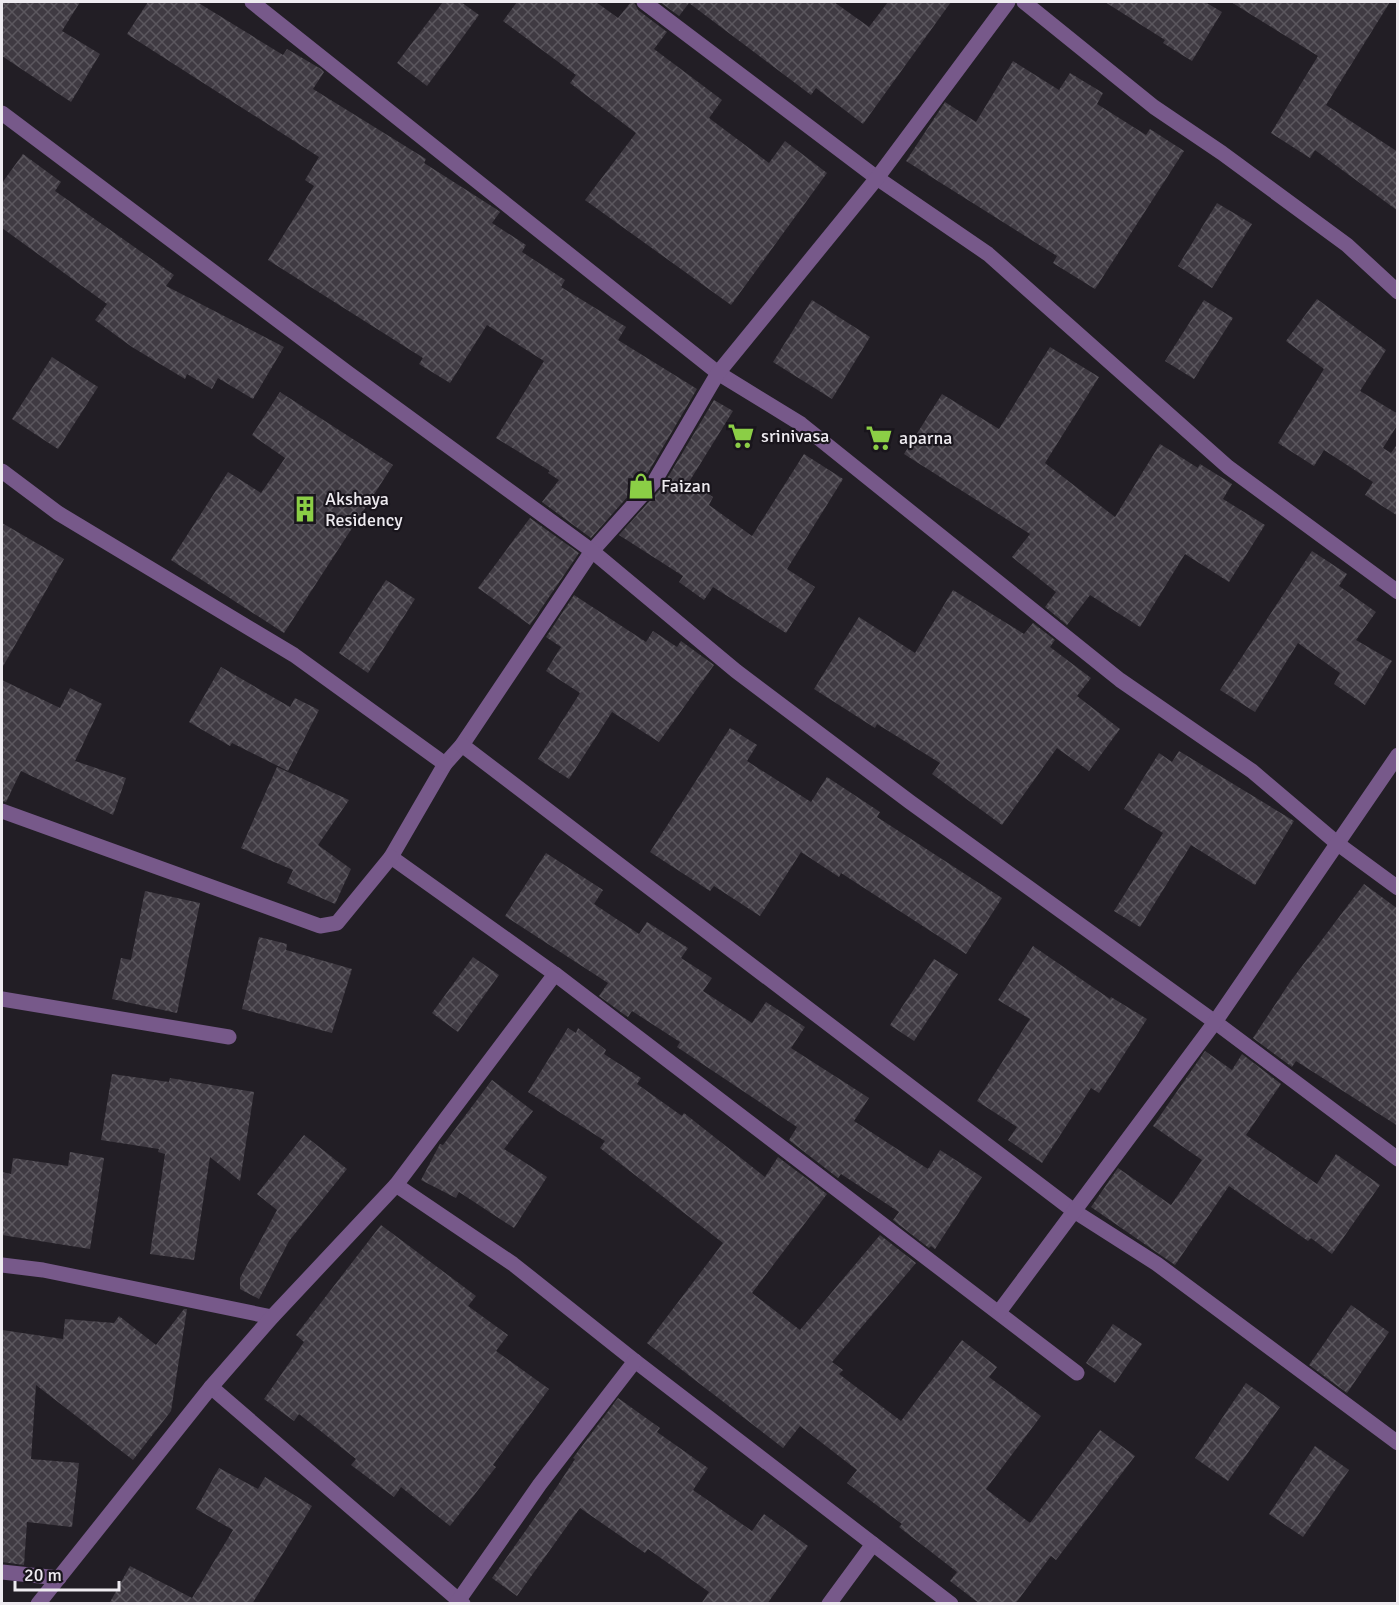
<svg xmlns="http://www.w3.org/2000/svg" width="1399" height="1605" viewBox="0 0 1399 1605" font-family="Signika,sans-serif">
  <defs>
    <pattern id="building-cross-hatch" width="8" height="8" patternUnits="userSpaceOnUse" patternTransform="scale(1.5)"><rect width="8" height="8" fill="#3f3a42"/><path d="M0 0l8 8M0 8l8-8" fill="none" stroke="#5b575e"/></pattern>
  </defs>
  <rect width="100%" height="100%" fill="#221e25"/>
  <!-- building -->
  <g fill="url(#building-cross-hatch)">
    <path d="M2,2H80L62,31L100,54L71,102L2,56Z"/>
    <path d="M148,2H197L283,55L287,49L321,69L324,72L313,89L426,159L424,163L496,209L500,212L492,223L526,245L522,252L565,280L561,287L626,327L618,340L697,389L646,476L591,538L542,502L559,480L548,473L550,471L496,438L544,361L487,325L450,383L419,364L423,358L268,260L314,186L305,180L319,157L127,34Z"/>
    <path d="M443,2H461L479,15L427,86L397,63Z"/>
    <path d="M517,2H596L618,18L631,2H634L638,10L667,32L654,49L722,100L709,118L769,163L785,141L827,173L731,305L585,200L636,133L570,83L576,75L503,21Z"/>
    <path d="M660,2H834L869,27L888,2H951L863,124L816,88L811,95L689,3L679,16Z"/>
    <path d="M1105,2H1205L1222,12L1192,61L1163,43L1165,40Z"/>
    <path d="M1231,2H1390L1326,105L1398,152V211L1315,150L1310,158L1271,133L1318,56Z"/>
    <path d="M1013,61L1059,90L1070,73L1103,93L1097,104L1146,135L1150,129L1184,151L1095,289L1053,263L1057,256L906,161L945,102L976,122Z"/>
    <path d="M23,154L61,182L55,191L174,275L166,286L284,347L253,399L218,378L212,389L187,374L185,379L132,347L95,320L107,304L2,228V183Z"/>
    <path d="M1217,203L1252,224L1212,288L1178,266Z"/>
    <path d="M1317,299L1386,350L1360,391L1398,414V424L1383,448L1391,453L1398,443V516L1365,495L1373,482L1324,450L1314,466L1278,443L1324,369L1286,341Z"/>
    <path d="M812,300L870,337L832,399L773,362Z"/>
    <path d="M1204,300L1233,318L1194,379L1165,361Z"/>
    <path d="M1050,347L1099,377L1045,463L1115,517L1160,444L1198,468L1200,464L1232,484L1223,499L1265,525L1229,582L1185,554L1140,627L1090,595L1067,625L1045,607L1056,592L1012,557L1030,534L904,454L942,394L999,429Z"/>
    <path d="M52,357L98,387L58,449L12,419Z"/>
    <path d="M280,392L393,465L284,633L171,560L228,472L261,493L285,458L252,435Z"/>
    <path d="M714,400L733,411L689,482L713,497L709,505L752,536L804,454L843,479L787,569L815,587L786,633L713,587L704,600L679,582L683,576L619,535L662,487Z"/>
    <path d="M530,518L579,553L530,625L478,588Z"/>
    <path d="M2,523L64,559L2,668Z"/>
    <path d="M1312,551L1347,574L1339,586L1376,612L1356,640L1392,661L1365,705L1334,684L1340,673L1298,643L1255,712L1220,690Z"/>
    <path d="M386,580L415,599L368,673L339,653Z"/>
    <path d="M953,590L1024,634L1033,623L1055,640L1050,647L1091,678L1077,696L1120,729L1089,771L1057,748L1002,825L932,774L940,763L877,724L875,728L814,689L859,617L915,653Z"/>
    <path d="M574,595L646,642L653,631L677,647L681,641L714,665L659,742L612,712L569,779L538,759L580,693L546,671L561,647L546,637Z"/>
    <path d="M221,667L290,707L295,698L319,710L288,771L232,743L230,746L189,722Z"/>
    <path d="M2,680L60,708L70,688L102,704L75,761L126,778L113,815L21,771L6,802L2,801Z"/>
    <path d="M730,728L757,745L747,761L811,802L827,777L880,812L877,817L1002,898L966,954L841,873L839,877L801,852L760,916L714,886L710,891L650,852Z"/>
    <path d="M1179,751L1294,821L1255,885L1191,845L1140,927L1114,911L1163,833L1124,809L1159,753L1172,762Z"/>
    <path d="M277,767L349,800L318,845L351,869L335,904L287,883L293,870L241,848Z"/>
    <path d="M546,853L603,890L594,904L639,934L647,922L688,948L681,958L712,978L703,991L752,1023L766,1002L805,1027L791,1048L869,1098L854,1121L928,1169L940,1150L982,1177L935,1249L931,1246L929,1248L893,1220L899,1212L841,1174L838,1178L789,1140L797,1127L677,1047L680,1042L632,1011L628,1017L622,1013L599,996L608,983L505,916Z"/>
    <path d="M1364,884L1398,909V1126L1296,1061L1292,1067L1253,1038L1290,982Z"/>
    <path d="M145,891L200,903L177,1013L112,999L121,958L131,960Z"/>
    <path d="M259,937L287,944L286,950L352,969L332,1033L242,1009Z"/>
    <path d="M1033,946L1110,999L1111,997L1147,1019L1099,1093L1091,1088L1042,1163L1008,1140L1017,1127L977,1101L1030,1019L998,1000Z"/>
    <path d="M473,957L499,975L458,1032L432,1013Z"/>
    <path d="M934,959L958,974L914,1041L890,1025Z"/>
    <path d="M568,1028L576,1033L578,1028L606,1050L604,1054L641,1078L637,1084L682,1116L684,1113L765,1177L778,1157L827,1194L752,1293L800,1330L880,1235L916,1263L832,1362L843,1370L839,1374L901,1421L962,1340L997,1367L989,1377L1041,1416L986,1489L1030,1523L1100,1430L1135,1456L1056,1560L1051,1556L1015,1604H980L950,1581L957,1572L899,1527L902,1524L847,1483L857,1470L800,1426L783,1448L647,1343L723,1243L600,1148L605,1141L528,1092Z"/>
    <path d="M1205,1051L1232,1070L1242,1054L1281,1084L1246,1135L1317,1184L1336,1154L1380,1185L1332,1254L1311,1238L1308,1241L1229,1186L1175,1265L1091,1207L1118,1168L1171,1205L1202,1160L1153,1126Z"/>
    <path d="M112,1074L169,1082L170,1078L254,1092L240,1181L210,1157L194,1260L150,1254L165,1154L158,1152L159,1149L101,1140Z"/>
    <path d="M492,1080L533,1111L504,1149L547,1177L514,1228L459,1192L456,1198L421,1180L440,1144L443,1145Z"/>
    <path d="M304,1135L347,1169L289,1241L259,1299L240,1289V1278L277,1210L257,1194Z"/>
    <path d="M70,1152L104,1158L90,1249L2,1235V1172L11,1174L13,1158L68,1166Z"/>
    <path d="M381,1225L476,1296L468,1306L508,1335L496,1351L549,1389L493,1465L496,1467L450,1526L401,1487L394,1497L351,1465L356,1459L299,1414L294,1421L264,1399L304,1342L296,1335Z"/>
    <path d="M1351,1305L1389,1332L1347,1393L1309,1365Z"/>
    <path d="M184,1309H187L171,1411L133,1460L36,1385L31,1459L79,1463L72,1527L27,1522L24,1565L2,1562V1330L63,1339L65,1319L114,1323L119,1316L156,1345Z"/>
    <path d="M1113,1324L1142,1344L1115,1383L1086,1363Z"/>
    <path d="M1246,1383L1280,1407L1228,1481L1195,1458Z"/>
    <path d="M618,1398L660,1428L657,1432L708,1468L693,1490L752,1531L764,1514L808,1546L767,1604H701L709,1592L648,1549L645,1553L580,1508L517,1596L492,1578L556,1488L575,1459L573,1458Z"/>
    <path d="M1315,1446L1349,1470L1303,1537L1269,1514Z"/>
    <path d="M219,1468L258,1489L265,1477L312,1506L252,1604H109L130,1566L192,1598L233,1530L196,1509Z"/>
  </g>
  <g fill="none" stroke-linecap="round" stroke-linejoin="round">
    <!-- minor -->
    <g stroke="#77598a" stroke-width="15">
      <path d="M252,2L718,373L801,424L1120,680L1252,771L1338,844L1398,888"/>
      <path d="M644,2L877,178L988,254L1228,467L1398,592"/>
      <path d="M1008,2L877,178L718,373L654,482L592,551L462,745L445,764L391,857L555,974L1077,1373"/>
      <path d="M1024,2L1154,107L1222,153L1347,245L1398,292"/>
      <path d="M2,113L348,373L592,551L736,671L910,802L1215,1022L1398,1159"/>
      <path d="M2,471L58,513L294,655L445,764"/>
      <path d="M462,745L1074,1211L1157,1264L1398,1443"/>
      <path d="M2,811L320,926L337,923L391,857"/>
      <path d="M2,999L229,1037"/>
      <path d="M396,1185L513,1264L635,1361L951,1604"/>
      <path d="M2,1265L43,1270L272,1317"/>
      <path d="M999,1312L1215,1022L1398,755"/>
      <path d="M211,1387L463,1604"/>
      <path d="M2,1572L59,1578"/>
      <path d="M38,1604L211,1387L272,1317L396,1185L555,974"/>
      <path d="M456,1604L540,1484L635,1361"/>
      <path d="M829,1604L873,1544"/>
    </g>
  </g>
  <!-- icons -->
  <defs>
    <g id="supermarket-bare" transform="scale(2.07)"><path d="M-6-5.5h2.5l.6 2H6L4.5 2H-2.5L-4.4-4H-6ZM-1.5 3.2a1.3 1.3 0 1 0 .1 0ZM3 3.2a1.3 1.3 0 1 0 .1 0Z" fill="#8bce46" stroke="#19151c" stroke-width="2.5" paint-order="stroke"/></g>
    <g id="shop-bare" transform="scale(2.07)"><path d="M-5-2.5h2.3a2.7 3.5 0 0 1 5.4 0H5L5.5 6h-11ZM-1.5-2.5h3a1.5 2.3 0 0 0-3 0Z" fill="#8bce46" stroke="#19151c" stroke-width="2.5" paint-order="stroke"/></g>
    <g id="building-bare" transform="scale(2.07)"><path d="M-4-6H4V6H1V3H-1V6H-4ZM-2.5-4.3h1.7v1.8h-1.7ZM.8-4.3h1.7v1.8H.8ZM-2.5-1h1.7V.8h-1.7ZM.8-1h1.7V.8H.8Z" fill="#8bce46" stroke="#19151c" stroke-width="2.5" paint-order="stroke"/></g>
  </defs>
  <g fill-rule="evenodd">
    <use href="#supermarket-bare" x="741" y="436"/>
    <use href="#supermarket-bare" x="879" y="438"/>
    <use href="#shop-bare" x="641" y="486"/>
    <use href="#building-bare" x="305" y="509"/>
  </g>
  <g text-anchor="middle" stroke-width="4.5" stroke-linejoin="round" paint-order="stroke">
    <!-- poi labels -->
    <g font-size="18" fill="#eeebf0" stroke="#19151c" text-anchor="start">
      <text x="761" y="442">srinivasa</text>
      <text x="899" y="444">aparna</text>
      <text x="661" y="492">Faizan</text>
      <text x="325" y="505">Akshaya<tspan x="325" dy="21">Residency</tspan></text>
    </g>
  </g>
  <!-- border -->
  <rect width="1399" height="1605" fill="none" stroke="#eeebf0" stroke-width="6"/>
  <!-- scale -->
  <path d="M15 1581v9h104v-9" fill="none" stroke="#eeebf0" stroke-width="3"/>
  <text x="24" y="1581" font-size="18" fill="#eeebf0" stroke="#19151c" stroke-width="4.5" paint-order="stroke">20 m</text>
</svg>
